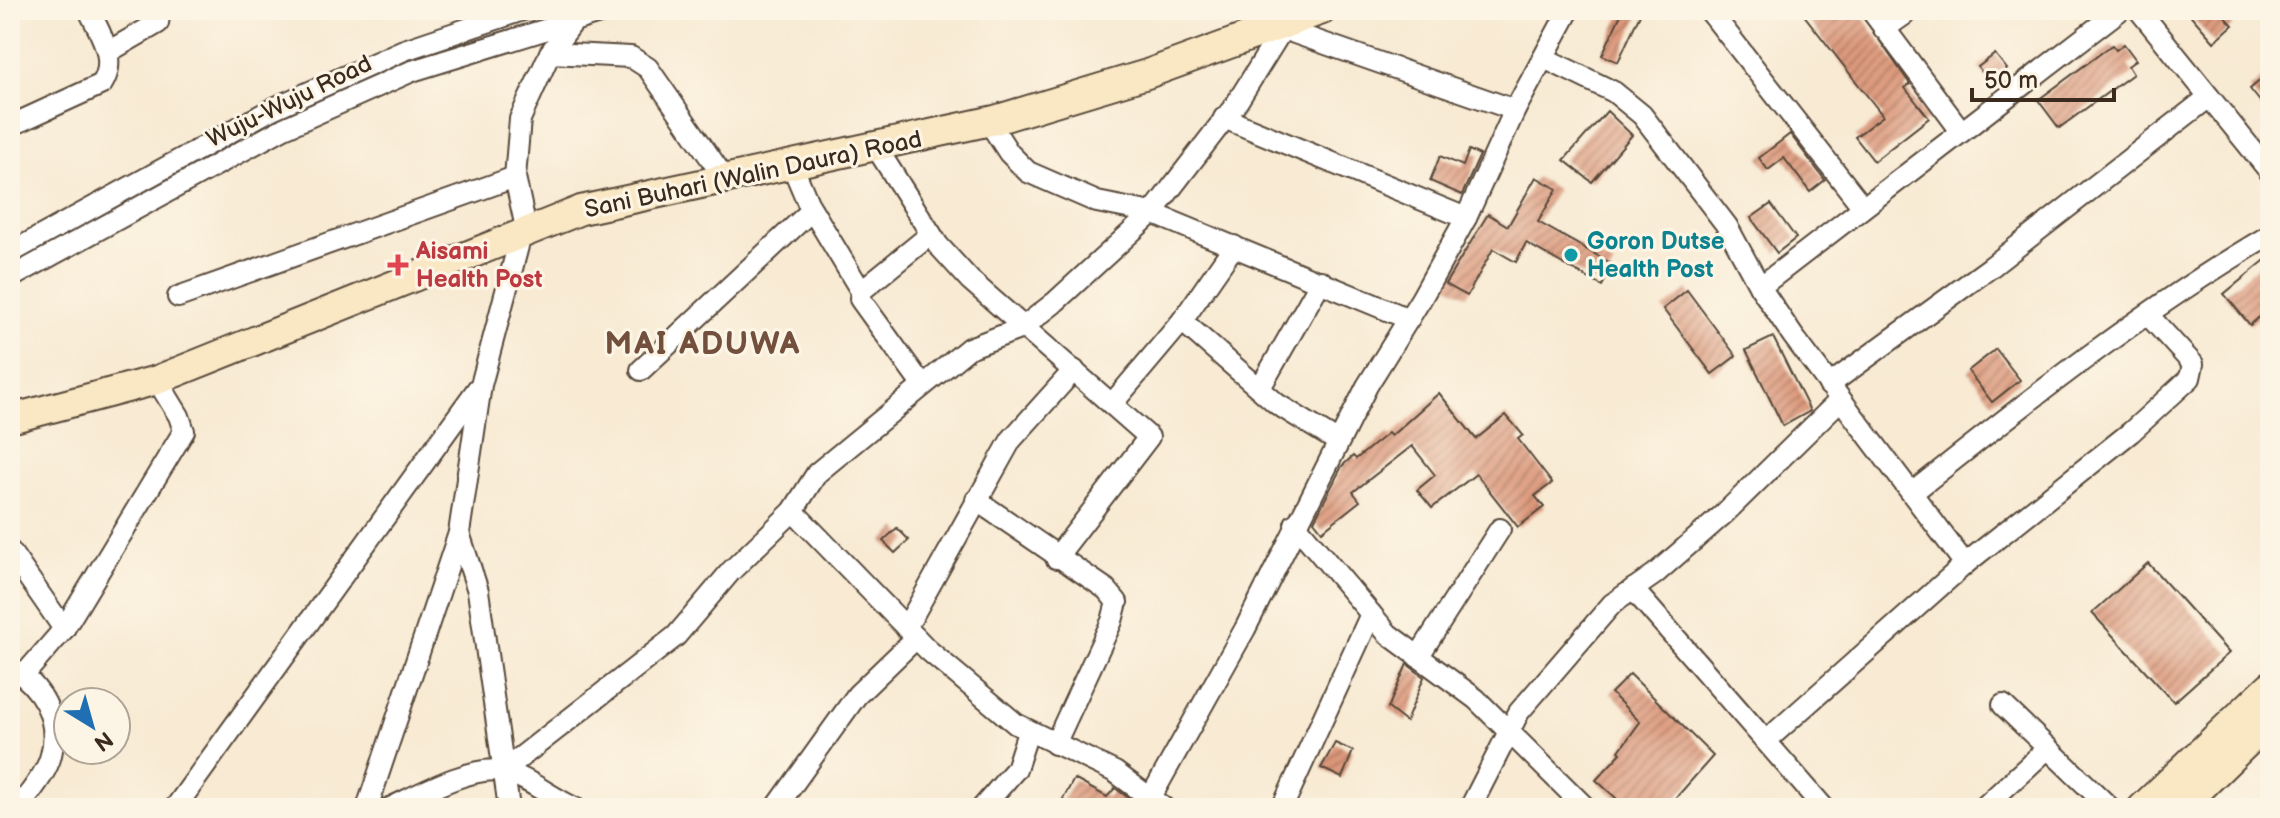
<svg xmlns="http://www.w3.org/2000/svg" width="2280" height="818" viewBox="0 0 2280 818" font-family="'Balsamiq Sans',sans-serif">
  <defs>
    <pattern id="building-hatch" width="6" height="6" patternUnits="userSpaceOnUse" patternTransform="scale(2)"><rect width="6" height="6" fill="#db977a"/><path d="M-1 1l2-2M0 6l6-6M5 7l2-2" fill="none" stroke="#b37b63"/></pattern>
  </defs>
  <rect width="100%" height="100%" fill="#fcf5e5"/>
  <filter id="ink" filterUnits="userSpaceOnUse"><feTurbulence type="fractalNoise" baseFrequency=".0125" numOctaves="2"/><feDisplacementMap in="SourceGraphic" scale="16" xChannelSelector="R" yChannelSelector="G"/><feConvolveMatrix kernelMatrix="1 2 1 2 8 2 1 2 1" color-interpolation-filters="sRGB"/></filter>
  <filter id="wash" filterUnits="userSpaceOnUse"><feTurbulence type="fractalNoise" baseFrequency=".006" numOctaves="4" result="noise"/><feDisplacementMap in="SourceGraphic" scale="32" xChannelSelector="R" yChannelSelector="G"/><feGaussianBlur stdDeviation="1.8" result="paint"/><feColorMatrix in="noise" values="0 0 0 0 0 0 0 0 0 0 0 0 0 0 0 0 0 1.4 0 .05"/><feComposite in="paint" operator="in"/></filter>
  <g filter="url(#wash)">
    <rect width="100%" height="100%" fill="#f8ead3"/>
    <g id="blocks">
      <!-- building -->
      <g fill="url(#building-hatch)">
        <path d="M1623,10L1640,14L1618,62L1602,55Z"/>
        <path d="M1800,10H1858L1910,84L1905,88L1929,118L1874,161L1855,137L1883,116Z"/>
        <path d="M2186,10H2219L2233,25L2214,42Z"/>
        <path d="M2124,44L2136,60L2128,66L2133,74L2059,128L2038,100L2112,45L2116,50Z"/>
        <path d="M1995,54L2007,69L1990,82L1978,67Z"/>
        <path d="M2270,72V114L2250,89Z"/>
        <path d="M1607,111L1632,135L1592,182L1564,160Z"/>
        <path d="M1790,134L1825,180L1810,192L1784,158L1768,170L1759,158Z"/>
        <path d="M1469,150L1480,155L1462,195L1430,181L1440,156L1463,166Z"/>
        <path d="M1536,177L1557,189L1538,222L1614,265L1602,286L1526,243L1516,262L1493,249L1467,296L1445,284L1488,214L1508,226Z"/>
        <path d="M1771,204L1796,238L1777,253L1751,218Z"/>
        <path d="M2270,256V308L2250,325L2224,294Z"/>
        <path d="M1687,290L1736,356L1712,374L1663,309Z"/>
        <path d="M1773,337L1810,411L1783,426L1746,350Z"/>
        <path d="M1996,349L2020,380L1992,402L1968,371Z"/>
        <path d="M1439,393L1476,439L1506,415L1523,435L1518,439L1552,483L1535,496L1544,507L1518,527L1476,474L1432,508L1417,490L1435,475L1412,446L1353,492L1360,501L1322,531L1314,521L1342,466L1353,456L1356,459L1388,433L1391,436Z"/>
        <path d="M897,528L909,540L895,553L883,541Z"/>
        <path d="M2148,563L2229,653L2174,702L2092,613Z"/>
        <path d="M1407,664L1424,677L1406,722L1388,708Z"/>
        <path d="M1630,674L1713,756L1667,808H1627L1596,780L1621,753L1619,751L1640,722L1611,693Z"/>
        <path d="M1335,743L1353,751L1342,778L1321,768Z"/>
        <path d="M1074,779L1107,797L1115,788L1142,808H1058Z"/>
      </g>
    </g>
  </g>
  <g filter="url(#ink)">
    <use href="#blocks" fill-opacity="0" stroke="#574739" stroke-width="2"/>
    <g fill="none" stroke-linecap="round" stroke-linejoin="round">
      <!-- street casing -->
      <g stroke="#574739" stroke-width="24">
        <g id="street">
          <path d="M1709,10L1862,206"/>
          <path d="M1871,10L1961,131"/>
          <path d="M2139,10L2270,172"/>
          <path d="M1283,29L1515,110"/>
          <path d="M1884,29L1911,10"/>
          <path d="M108,52L158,23L160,10"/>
          <path d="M550,53L631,57L648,68L725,179"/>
          <path d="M1544,58L1614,92L1642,115L1727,226L1760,287L1793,336L1965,564"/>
          <path d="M1224,118L1466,218"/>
          <path d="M989,122L1009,153L1028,172L1097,202L1152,213L1409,319"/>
          <path d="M10,126L102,84C118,59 100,34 89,10"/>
          <path d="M876,147L938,245L970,280L1149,437L1056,558"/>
          <path d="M792,165L808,203L861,291"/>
          <path d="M527,233L515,177L520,119L550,53L576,18"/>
          <path d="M10,253L274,108L404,50L523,10"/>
          <path d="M10,278L284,128L412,71L609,10"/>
          <path d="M1760,287L2120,10"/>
          <path d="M178,297L515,177"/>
          <path d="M1182,321L1277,404L1337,441"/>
          <path d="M641,370L812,210"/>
          <path d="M922,385L860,299L861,291L931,234"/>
          <path d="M1829,385L1991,267L2209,97"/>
          <path d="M1260,388L1321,281"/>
          <path d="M1112,404L1182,321L1234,246"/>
          <path d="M1912,493C2026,402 2144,309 2270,235"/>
          <path d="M976,500L1106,589L1117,602L1112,621L1055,744"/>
          <path d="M793,511L928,650L1016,724L1115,772L1164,808"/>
          <path d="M1295,524L1388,634L1476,699L1586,808"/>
          <path d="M459,533L478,591L509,808"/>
          <path d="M10,551L64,629"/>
          <path d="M1633,589L1824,808"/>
          <path d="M906,628L1011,440L1074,370"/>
          <path d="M1418,657L1500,529"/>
          <path d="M10,666C40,685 61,717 51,755C47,773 29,793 19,808"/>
          <path d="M24,675L64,629L184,431L179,416L157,380"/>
          <path d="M2003,705L2110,808"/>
          <path d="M1767,740L1965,564L2131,432L2190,378L2193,364L2149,316"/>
          <path d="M503,771L676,636L731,571L793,511L817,473L969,348L1022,328L1054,303L1152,213L1236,104L1287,22"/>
          <path d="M1151,797L1245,629L1367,386L1421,299L1466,218L1515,110L1569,10"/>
          <path d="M175,808L478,388"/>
          <path d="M367,808L459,533L481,385L521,235"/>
          <path d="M390,808C418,795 472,765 502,771C524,775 553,799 575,808"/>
          <path d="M776,808L857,695L916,638"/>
          <path d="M982,808L1016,769L1028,732"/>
          <path d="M1282,808L1371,614"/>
          <path d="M1470,808L1519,712L1612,604L1655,574L1725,513L1840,400"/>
          <path d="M1983,808L2048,748"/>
        </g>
      </g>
      <!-- secondary casing -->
      <g stroke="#574739" stroke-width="32">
        <g id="secondary">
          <path d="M10,419L157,380L581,210L995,120L1147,74L1322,10"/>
          <path d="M2142,808L2270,686"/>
          <path d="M2180,808L2270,720"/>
        </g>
      </g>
      <!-- street -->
      <use href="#street" stroke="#fff" stroke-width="20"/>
      <!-- secondary -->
      <use href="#secondary" stroke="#fae7c3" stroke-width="28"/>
    </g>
  </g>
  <!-- markers -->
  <circle fill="#0f9aa8" stroke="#fcf5e5" stroke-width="3" cx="1571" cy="255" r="8"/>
  <path fill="#e0444e" stroke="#fcf5e5" stroke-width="3" d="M394 253h8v8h8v8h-8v8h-8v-8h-8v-8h8z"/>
  <g text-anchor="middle" stroke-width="6" stroke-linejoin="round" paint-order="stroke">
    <!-- street labels -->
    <g font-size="24" fill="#3b2a1e" stroke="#fcf5e5">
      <text transform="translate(289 101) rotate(-26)" y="8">Wuju-Wuju Road</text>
      <text transform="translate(753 174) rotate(-12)" y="8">Sani Buhari (Walin Daura) Road</text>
    </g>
    <!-- culture labels -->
    <g font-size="24" font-weight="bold" fill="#0d838f" stroke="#fcf5e5" text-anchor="start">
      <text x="1587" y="249">Goron Dutse<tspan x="1587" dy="28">Health Post</tspan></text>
    </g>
    <!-- health labels -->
    <g font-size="24" font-weight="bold" fill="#be3a42" stroke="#fcf5e5" text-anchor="start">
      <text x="416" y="259">Aisami<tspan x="416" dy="28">Health Post</tspan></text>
    </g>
    <!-- district labels -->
    <g font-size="32" font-weight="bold" letter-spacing="2" fill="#73503e" stroke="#fcf5e5">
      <text x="703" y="354">MAI ADUWA</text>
    </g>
  </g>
  <!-- margin -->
  <rect width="2280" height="818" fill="none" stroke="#fcf5e5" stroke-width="40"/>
  <!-- north arrow -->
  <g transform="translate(92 726) rotate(143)"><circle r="38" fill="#fcf5e5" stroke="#afa495" stroke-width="2"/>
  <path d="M0-6L14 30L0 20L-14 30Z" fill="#1f6fb2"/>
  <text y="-12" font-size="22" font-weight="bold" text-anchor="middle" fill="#3b2a1e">N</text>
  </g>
  <!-- scale -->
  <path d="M1972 88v12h142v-12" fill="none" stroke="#3b2a1e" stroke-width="4"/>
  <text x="1984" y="88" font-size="24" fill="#3b2a1e" stroke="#fcf5e5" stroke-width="6" paint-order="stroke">50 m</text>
</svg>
